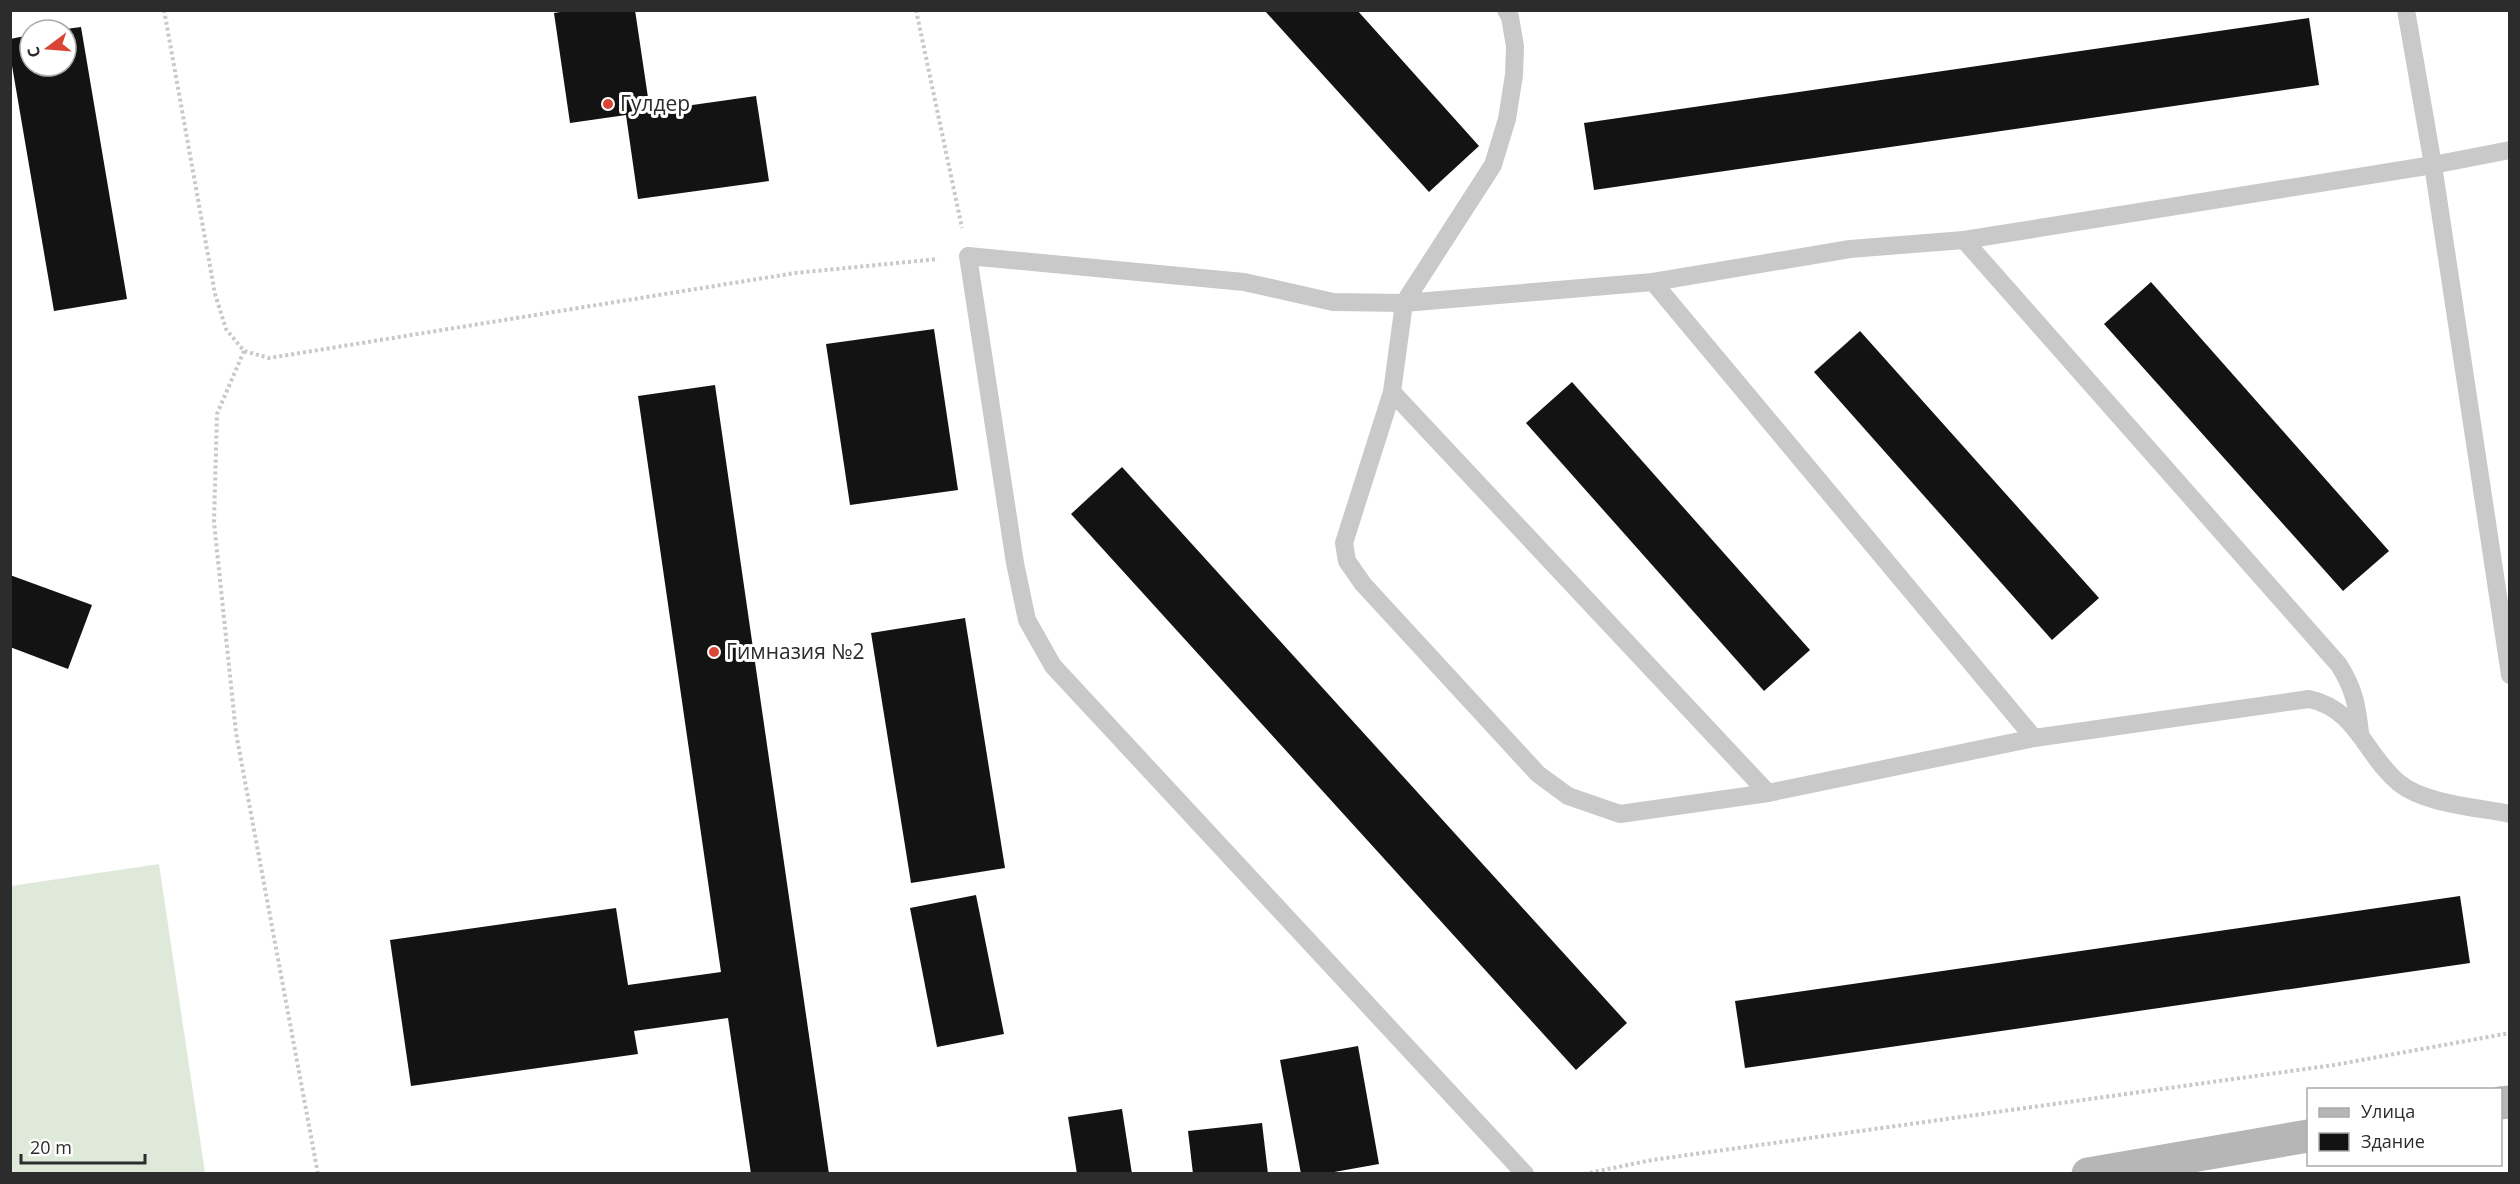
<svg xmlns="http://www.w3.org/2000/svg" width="2520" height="1184" viewBox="0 0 2520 1184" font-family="'Open Sans',sans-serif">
  <rect width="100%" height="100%" fill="#fff"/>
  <!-- pitch -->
  <path fill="#dfe9d9" d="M159,864L205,1173H11V886Z"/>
  <!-- building -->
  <g fill="#131313">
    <path d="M572,10H635L650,111L756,96L769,181L638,199L626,115L570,123L554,13Z"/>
    <path d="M1264,10H1357L1479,146L1429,192Z"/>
    <path d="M2309,18L2319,85L1594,190L1584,123Z"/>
    <path d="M81,27L127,299L54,311L10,54V39L30,35V66H66V29Z"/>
    <path d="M2151,282L2389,551L2343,591L2104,324Z"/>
    <path d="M934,329L958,490L850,505L826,344Z"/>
    <path d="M1860,331L2099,598L2052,640L1814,372Z"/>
    <path d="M1572,382L1810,650L1764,691L1526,423Z"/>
    <path d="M715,385L829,1174H751L728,1018L634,1031L638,1054L411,1086L390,940L616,908L628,985L721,972L638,396Z"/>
    <path d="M1122,467L1627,1023L1576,1070L1071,514Z"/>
    <path d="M10,575L92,605L68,669L10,647Z"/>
    <path d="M965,618L1005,868L911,883L871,633Z"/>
    <path d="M976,895L1004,1034L937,1047L910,908Z"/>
    <path d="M2460,896L2470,963L1745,1068L1735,1001Z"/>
    <path d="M1358,1046L1379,1164L1323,1174H1301L1280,1060Z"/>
    <path d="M1122,1109L1132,1174H1077L1068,1117Z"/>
    <path d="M1262,1123L1268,1174H1193L1188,1131Z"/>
  </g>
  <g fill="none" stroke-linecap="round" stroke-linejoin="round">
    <!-- path -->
    <g stroke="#c9c9c9" stroke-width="4" stroke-dasharray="3 3" stroke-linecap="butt">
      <path d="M164,10L215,294L226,329L244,351L269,358L795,273L938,259"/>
      <path d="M916,10L962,228"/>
      <path d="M244,351L217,414L214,522L236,733L318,1174"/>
      <path d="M1584,1174L1652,1160L2334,1065L2510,1033"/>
    </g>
    <!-- lane -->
    <g stroke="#c9c9c9" stroke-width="18">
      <path d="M1506,10L1510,17L1515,46L1514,75L1507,119L1493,165L1404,303L1392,392L1344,543L1347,561L1363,584L1538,774L1568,796L1620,814L1768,793L2034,738L2309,699C2357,709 2365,755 2399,783C2425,804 2476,807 2510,814"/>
      <path d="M2406,10L2433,165L2510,675"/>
      <path d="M1964,240L2339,665C2354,689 2357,705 2360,733"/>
      <path d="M1653,282L2034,738"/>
      <path d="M1392,392L1768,793"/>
      <path d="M1525,1174L1053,666L1027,620L1015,563L968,256L1244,282L1333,302L1404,303L1653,282L1850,249L1964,240L2433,165L2510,150"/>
    </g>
    <!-- secondary -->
    <g stroke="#b6b6b6" stroke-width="33">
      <path d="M2500,1103L2510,1102"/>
      <path d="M2088,1174L2308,1136"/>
    </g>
  </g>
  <!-- markers -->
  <g fill="#da4536" stroke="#fff" stroke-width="2">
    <circle cx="608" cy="104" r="6"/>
    <circle cx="714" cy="652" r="6"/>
  </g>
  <g text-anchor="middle" stroke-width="6" stroke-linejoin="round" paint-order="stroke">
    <!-- poi labels -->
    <g font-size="21" fill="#2c2c2c" stroke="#fff" text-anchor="start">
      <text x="620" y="111">Гулдер</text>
      <text x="726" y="659">Гимназия №2</text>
    </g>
  </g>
  <!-- border -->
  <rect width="2520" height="1184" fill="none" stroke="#2c2c2c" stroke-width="24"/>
  <!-- legend -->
  <rect x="2307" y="1088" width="195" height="78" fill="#ffffff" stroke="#ababab" stroke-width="1.5"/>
  <rect x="2319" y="1108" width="30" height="9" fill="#b6b6b6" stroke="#ababab" stroke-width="1.5"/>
  <text x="2361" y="1118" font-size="18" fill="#2c2c2c">Улица</text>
  <rect x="2319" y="1133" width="30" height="18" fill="#131313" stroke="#ababab" stroke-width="1.5"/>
  <text x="2361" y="1148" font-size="18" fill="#2c2c2c">Здание</text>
  <!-- north arrow -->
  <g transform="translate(48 48) rotate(254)"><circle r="28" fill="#ffffff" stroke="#ababab" stroke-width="1.5"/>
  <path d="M0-4.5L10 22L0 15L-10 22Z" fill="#da4536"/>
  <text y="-9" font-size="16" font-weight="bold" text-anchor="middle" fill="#2c2c2c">С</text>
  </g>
  <!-- scale -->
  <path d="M21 1154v9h124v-9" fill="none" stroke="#2c2c2c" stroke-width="3"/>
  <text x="30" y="1154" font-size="18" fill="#2c2c2c" stroke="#ffffff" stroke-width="4.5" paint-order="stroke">20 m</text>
</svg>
